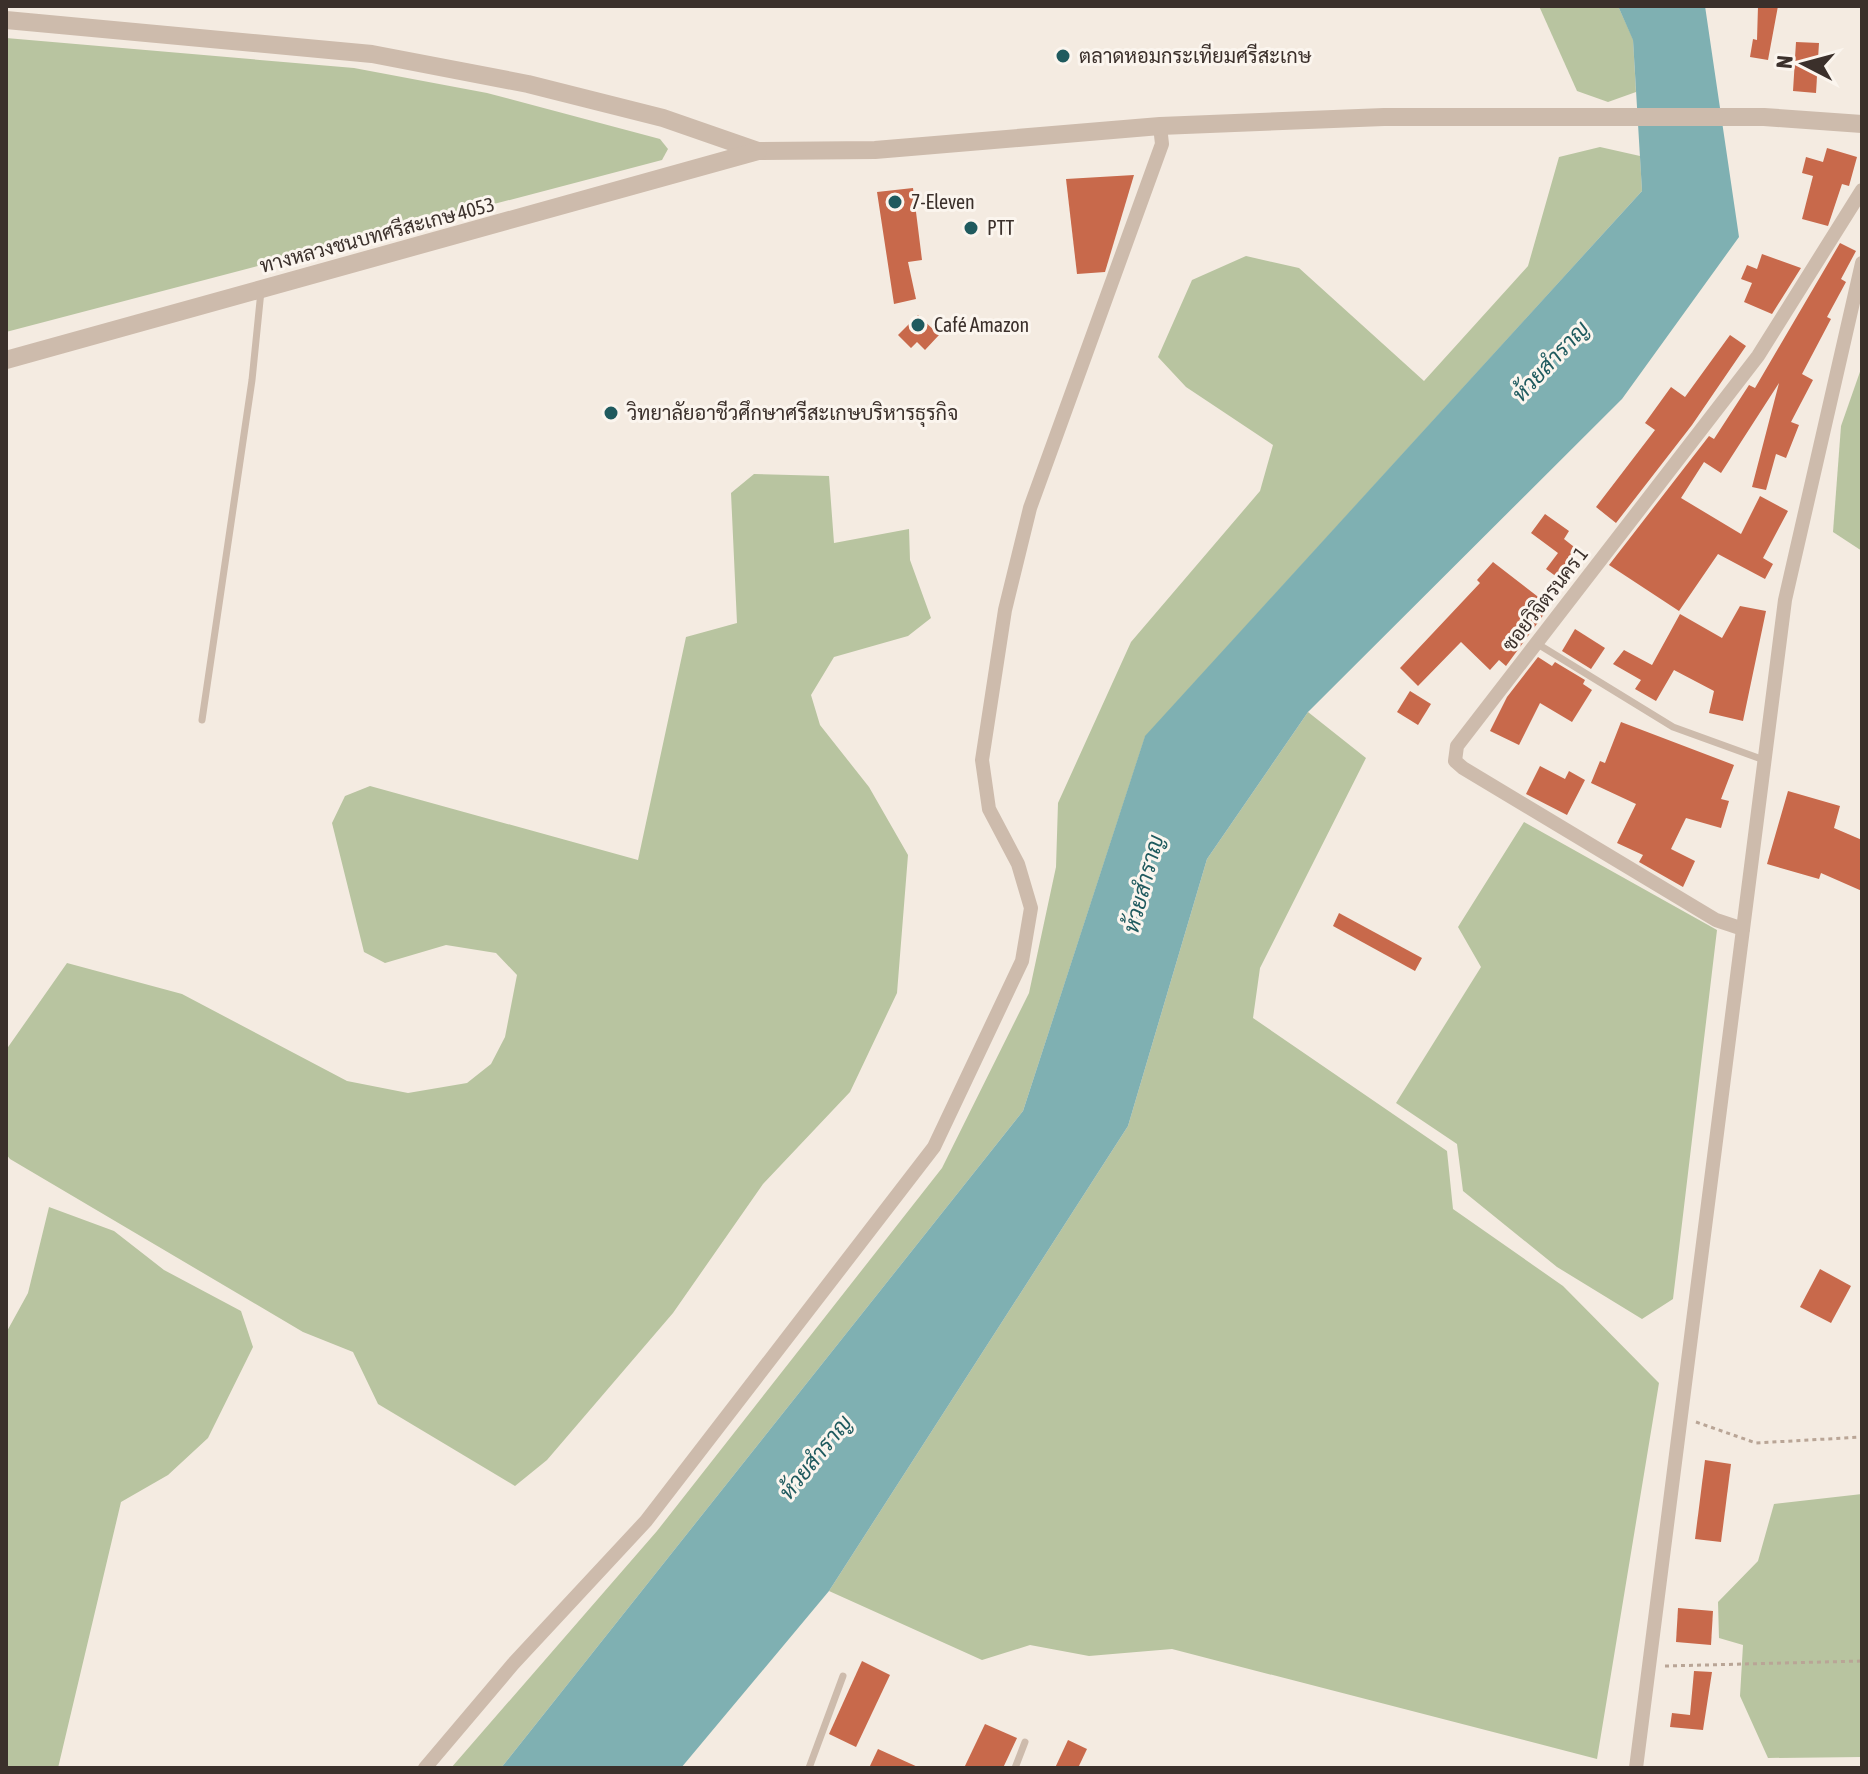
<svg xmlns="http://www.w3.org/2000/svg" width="1868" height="1774" viewBox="0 0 1868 1774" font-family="'Asap Condensed',Sarabun,sans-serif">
  <rect width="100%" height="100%" fill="#f4ebe1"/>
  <!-- green -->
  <g fill="#b8c4a0">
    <path d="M1539,6H1618L1633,39L1636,92L1608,102L1577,91Z"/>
    <path d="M6,38L354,68L487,93L660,139L668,149L662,160L6,332Z"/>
    <path d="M1600,147L1640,156L1642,191L1145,737L1023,1111L501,1768H451L657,1531L942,1168L1029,993L1056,867L1058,803L1131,642L1260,491L1273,445L1186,387L1158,357L1192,280L1246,256L1299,268L1424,381L1528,266L1559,157Z"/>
    <path d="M1862,366V551L1833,532L1841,426Z"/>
    <path d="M754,474L829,476L834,543L909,529L910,560L931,618L908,636L834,657L811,695L820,725L869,787L908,855L897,993L850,1092L763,1184L673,1313L547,1460L515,1486L378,1404L353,1352L303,1332L10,1159L6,1154V1050L67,963L182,994L347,1081L408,1093L467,1083L491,1064L505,1037L517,975L496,953L446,945L385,963L364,952L332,823L345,796L370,786L638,860L686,637L737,623L731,493Z"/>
    <path d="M1308,712L1366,758L1260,968L1253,1018L1447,1151L1453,1209L1563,1286L1659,1383L1597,1759L1172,1649L1089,1656L1030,1645L982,1660L829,1591L1128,1126L1207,859Z"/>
    <path d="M1524,822L1717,930L1673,1299L1642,1319L1557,1267L1463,1191L1457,1144L1396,1103L1481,967L1458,927Z"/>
    <path d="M49,1207L114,1231L164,1270L241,1311L253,1347L208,1438L168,1475L121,1502L58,1768H6V1333L28,1293Z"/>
    <path d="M1862,1494V1757L1768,1758L1740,1696L1743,1645L1719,1638L1718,1602L1758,1561L1774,1504Z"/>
  </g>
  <!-- water -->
  <path fill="#7fb0b2" d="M1618,6H1705L1739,237L1622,399L1308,712L1207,859L1128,1126L829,1591L681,1768H501L1023,1111L1145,736L1642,191L1633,40Z"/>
  <!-- building -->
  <g fill="#c8694b">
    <path d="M1758,6H1778L1768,60L1750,57L1753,39L1757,40Z"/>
    <path d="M1796,42L1819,43L1816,93L1793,91Z"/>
    <path d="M1827,148L1857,157L1849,186L1842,184L1828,226L1802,219L1813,176L1802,173L1806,157L1823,162Z"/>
    <path d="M1134,175L1105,272L1077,274L1066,179Z"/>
    <path d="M913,188L922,260L908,262L916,299L894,304L877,192Z"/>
    <path d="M1840,243L1856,251L1841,279L1846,282L1827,317L1831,319L1802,374L1813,380L1791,422L1799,425L1786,458L1776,454L1766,490L1752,487L1779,383L1721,473L1704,462L1681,498L1741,534L1760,496L1788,511L1763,558L1773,564L1765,579L1718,554L1679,611L1609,565L1709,436L1714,439L1749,385L1755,388Z"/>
    <path d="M1762,254L1801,268L1772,314L1744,302L1752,283L1741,279L1747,265L1757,269Z"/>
    <path d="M918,315L939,335L925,350L917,342L911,348L898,335Z"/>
    <path d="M1730,335L1746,346L1692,425L1616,523L1596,507L1655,430L1645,423L1671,387L1685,397Z"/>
    <path d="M1545,514L1569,531L1564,539L1578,550L1566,566L1574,572L1565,583L1546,569L1558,553L1531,533Z"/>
    <path d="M1493,562L1550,606L1506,666L1499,660L1490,670L1461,642L1418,686L1400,668L1480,583L1477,580Z"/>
    <path d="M1740,606L1766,611L1743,721L1709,713L1714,691L1674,670L1656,701L1635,689L1641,680L1613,664L1624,650L1652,665L1680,614L1722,638Z"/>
    <path d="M1575,629L1605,648L1591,669L1562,651Z"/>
    <path d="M1538,657L1552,666L1555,662L1585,680L1583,684L1592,690L1572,722L1540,703L1519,745L1490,731L1507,697Z"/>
    <path d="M1410,691L1431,704L1418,725L1397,712Z"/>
    <path d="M1621,722L1734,765L1721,799L1729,801L1721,828L1686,818L1671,849L1695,861L1683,887L1639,862L1643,855L1617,843L1636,804L1591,783L1600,761L1605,763Z"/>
    <path d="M1540,766L1565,779L1569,771L1585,780L1567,815L1526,794Z"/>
    <path d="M1788,791L1840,806L1834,828L1862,840V891L1821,873L1819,879L1767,864Z"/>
    <path d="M1339,913L1422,958L1415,971L1333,926Z"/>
    <path d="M1820,1269L1851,1286L1831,1323L1800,1307Z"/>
    <path d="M1705,1460L1731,1464L1721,1542L1695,1539Z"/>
    <path d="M1678,1608L1713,1611L1711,1645L1676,1642Z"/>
    <path d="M862,1661L890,1675L856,1747L829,1734Z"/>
    <path d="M1694,1671L1712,1672L1703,1730L1670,1727L1672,1713L1690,1715Z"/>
    <path d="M985,1724L1017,1738L1003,1768H964Z"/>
    <path d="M1068,1740L1087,1749L1078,1768H1055Z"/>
    <path d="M878,1749L920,1768H869Z"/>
  </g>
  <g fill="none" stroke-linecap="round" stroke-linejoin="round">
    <!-- path -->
    <g stroke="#b9a596" stroke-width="3" stroke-dasharray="4 4" stroke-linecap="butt">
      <path d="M1696,1422L1756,1443L1862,1437"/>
      <path d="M1665,1666L1862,1661"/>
    </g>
    <!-- service -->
    <g stroke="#cdbbac" stroke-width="7">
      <path d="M1536,643L1673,727L1764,760"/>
      <path d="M202,720L252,380L261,291"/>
      <path d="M809,1768L843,1676"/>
      <path d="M1015,1768L1025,1742"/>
    </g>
    <!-- minor -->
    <g stroke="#cdbbac" stroke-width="14">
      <path d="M1743,929L1716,920L1463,768L1455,761L1457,746L1758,356L1862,190"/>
      <path d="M425,1768L513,1664L646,1521L934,1147L1022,961L1031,908L1018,864L989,809L982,760L1005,610L1030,508L1162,144L1160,126"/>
      <path d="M1636,1768L1785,600L1862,263"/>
    </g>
    <!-- tertiary -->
    <g stroke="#cdbbac" stroke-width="18">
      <path d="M6,20L372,54L528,84L663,118L758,151L875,150L1160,126L1384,117H1764L1862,124"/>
      <path d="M6,360L758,151"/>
    </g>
  </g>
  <!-- markers -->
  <g fill="#1f5a5e" stroke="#fbf5ee" stroke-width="3">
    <circle cx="1063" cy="56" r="8"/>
    <circle cx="895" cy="202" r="8"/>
    <circle cx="971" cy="228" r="8"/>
    <circle cx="918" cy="325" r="8"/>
    <circle cx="611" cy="413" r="8"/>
  </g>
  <g text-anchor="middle" stroke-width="6" stroke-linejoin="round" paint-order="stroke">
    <!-- poi labels -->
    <g font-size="20" fill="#3b302b" stroke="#fbf5ee" text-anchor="start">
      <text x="1079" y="63">ตลาดหอมกระเทียมศรีสะเกษ</text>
      <text x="911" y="209">7-Eleven</text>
      <text x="987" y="235">PTT</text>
      <text x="934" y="332">Café Amazon</text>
      <text x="627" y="420">วิทยาลัยอาชีวศึกษาศรีสะเกษบริหารธุรกิจ</text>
    </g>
    <!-- street labels -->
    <g font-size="20" fill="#3b302b" stroke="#fbf5ee">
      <text transform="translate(377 235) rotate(-15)" y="7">ทางหลวงชนบทศรีสะเกษ 4053</text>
      <text transform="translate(1545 599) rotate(-52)" y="7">ซอยวิจิตรนคร 1</text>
    </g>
    <!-- water labels -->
    <g font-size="22" font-style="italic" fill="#1f5a5e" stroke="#fbf5ee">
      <text transform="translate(1550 361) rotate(-47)" y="8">ห้วยสำราญ</text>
      <text transform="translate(1143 884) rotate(-75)" y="8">ห้วยสำราญ</text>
      <text transform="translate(815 1457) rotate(-51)" y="8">ห้วยสำราญ</text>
    </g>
  </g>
  <!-- border -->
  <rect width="1868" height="1774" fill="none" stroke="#3b302b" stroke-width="16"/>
  <!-- north arrow -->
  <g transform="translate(1804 64) rotate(276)" stroke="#fbf5ee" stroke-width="6" paint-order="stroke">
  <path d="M0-6L14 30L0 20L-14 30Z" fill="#3b302b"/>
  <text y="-12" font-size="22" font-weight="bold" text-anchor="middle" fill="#3b302b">N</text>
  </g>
</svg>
